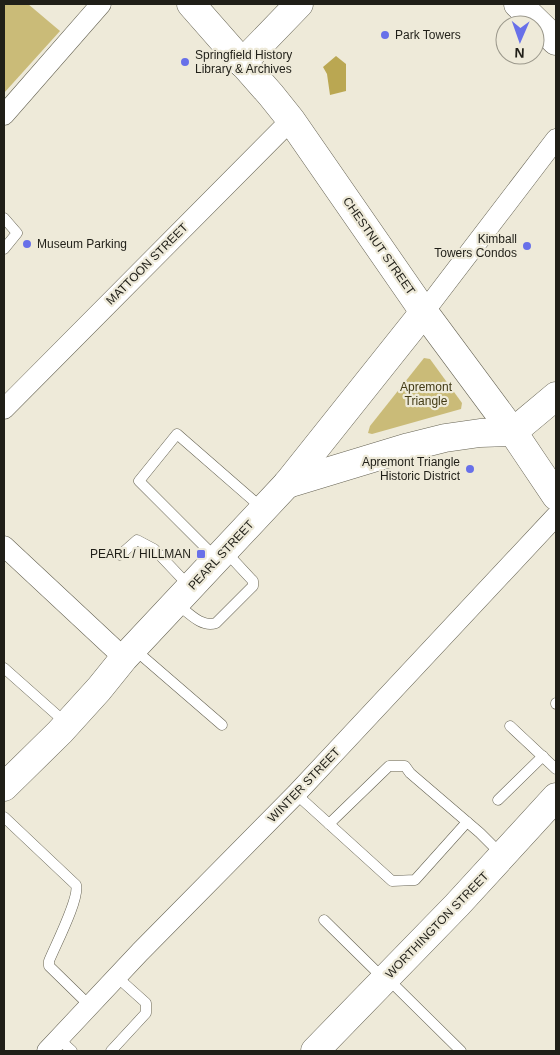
<svg xmlns="http://www.w3.org/2000/svg" width="560" height="1055" viewBox="0 0 560 1055" font-family="Helvetica,sans-serif">
  <rect width="100%" height="100%" fill="#eeead9"/>
  <!-- green -->
  <g fill="#cabb78">
    <path d="M4,4H28L60,31L4,93Z"/>
    <path d="M424,358L430,359L462,403L461,409L372,434L368,433L370,426Z"/>
  </g>
  <!-- water -->
  <path fill="#baa752" d="M336,56L346,64V91L330,95L327,74L323,67Z"/>
  <g fill="none" stroke-linecap="round" stroke-linejoin="round">
    <!-- lane casing -->
    <g stroke="#666354" stroke-width="11">
      <g id="lane">
        <path d="M4,218L17,233L4,249"/>
        <path d="M120,555L137,540L154,549L190,587"/>
        <path d="M216,558L139,481L177,434L262,508"/>
        <path d="M176,603C188,612 201,628 216,623L253,586V581L226,552"/>
        <path d="M134,649L222,725"/>
        <path d="M4,668L66,723"/>
        <path d="M556,703V704"/>
        <path d="M510,726L556,769"/>
        <path d="M296,794L392,881L415,880L467,822"/>
        <path d="M498,800L543,756"/>
        <path d="M4,817L76,885C80,898 55,946 49,961V966L90,1006"/>
        <path d="M329,824L389,766H405L410,773L480,833L502,855"/>
        <path d="M324,920L384,979"/>
        <path d="M387,978L461,1051"/>
        <path d="M59,1039L72,1051"/>
        <path d="M111,1051L146,1013V1003L117,977"/>
      </g>
    </g>
    <!-- street casing -->
    <g stroke="#666354" stroke-width="21">
      <g id="street">
        <path d="M4,115L101,4"/>
        <path d="M424,312L556,139"/>
        <path d="M4,409L291,120"/>
        <path d="M4,546L124,658"/>
        <path d="M47,1051L140,952L296,794L556,516"/>
      </g>
    </g>
    <!-- secondary casing -->
    <g stroke="#666354" stroke-width="29">
      <g id="secondary">
        <path d="M242,63L299,4"/>
        <path d="M287,484L409,447L445,438L480,433L513,432L556,396"/>
        <path d="M4,787L60,732L99,689L124,658L287,484L424,312"/>
        <path d="M315,1051L457,905L556,797"/>
      </g>
    </g>
    <!-- primary casing -->
    <g stroke="#666354" stroke-width="29">
      <g id="primary">
        <path d="M191,4L271,95L291,120L424,312L513,432L556,496"/>
        <path d="M518,4L556,41"/>
      </g>
    </g>
    <!-- lane -->
    <use href="#lane" stroke="#fff" stroke-width="10"/>
    <!-- street -->
    <use href="#street" stroke="#fff" stroke-width="20"/>
    <!-- secondary -->
    <use href="#secondary" stroke="#fff" stroke-width="28"/>
    <!-- primary -->
    <use href="#primary" stroke="#fff" stroke-width="28"/>
  </g>
  <!-- markers -->
  <g fill="#6870e9" stroke="#eeead9" stroke-width="2">
    <circle cx="385" cy="35" r="5"/>
    <circle cx="185" cy="62" r="5"/>
    <circle cx="27" cy="244" r="5"/>
    <circle cx="527" cy="246" r="5"/>
    <circle cx="470" cy="469" r="5"/>
    <rect x="196" y="549" width="10" height="10" rx="2.5"/>
  </g>
  <g text-anchor="middle" stroke-width="4.5" stroke-linejoin="round" paint-order="stroke">
    <!-- poi labels -->
    <g font-size="12" fill="#201f18" stroke="#eeead9" text-anchor="start">
      <text x="395" y="39">Park Towers</text>
      <text x="195" y="59">Springfield History<tspan x="195" dy="14">Library &amp; Archives</tspan></text>
      <text x="517" y="243" text-anchor="end">Kimball<tspan x="517" dy="14">Towers Condos</tspan></text>
      <text x="37" y="248">Museum Parking</text>
      <text x="460" y="466" text-anchor="end">Apremont Triangle<tspan x="460" dy="14">Historic District</tspan></text>
      <text x="191" y="558" text-anchor="end">PEARL / HILLMAN</text>
    </g>
    <!-- street labels -->
    <g font-size="12" fill="#201f18" stroke="#eeead9">
      <text transform="translate(379 246) rotate(55)" y="4">CHESTNUT STREET</text>
      <text transform="translate(147 264) rotate(-45)" y="4">MATTOON STREET</text>
      <text transform="translate(221 555) rotate(-47)" y="4">PEARL STREET</text>
      <text transform="translate(304 785) rotate(-46)" y="4">WINTER STREET</text>
      <text transform="translate(437 925) rotate(-46)" y="4">WORTHINGTON STREET</text>
    </g>
    <!-- park labels -->
    <g font-size="12" fill="#433b16" stroke="#eeead9">
      <text x="426" y="391">Apremont<tspan x="426" dy="14">Triangle</tspan></text>
    </g>
  </g>
  <!-- border -->
  <rect width="560" height="1055" fill="none" stroke="#201f18" stroke-width="10"/>
  <!-- north arrow -->
  <g transform="translate(520 40) rotate(182)"><circle r="24" fill="#eeead9" stroke="#9c998c"/>
  <path d="M0-4L9 19L0 12L-9 19Z" fill="#6870e9"/>
  <text y="-8" font-size="14" font-weight="bold" text-anchor="middle" fill="#201f18">N</text>
  </g>
</svg>
